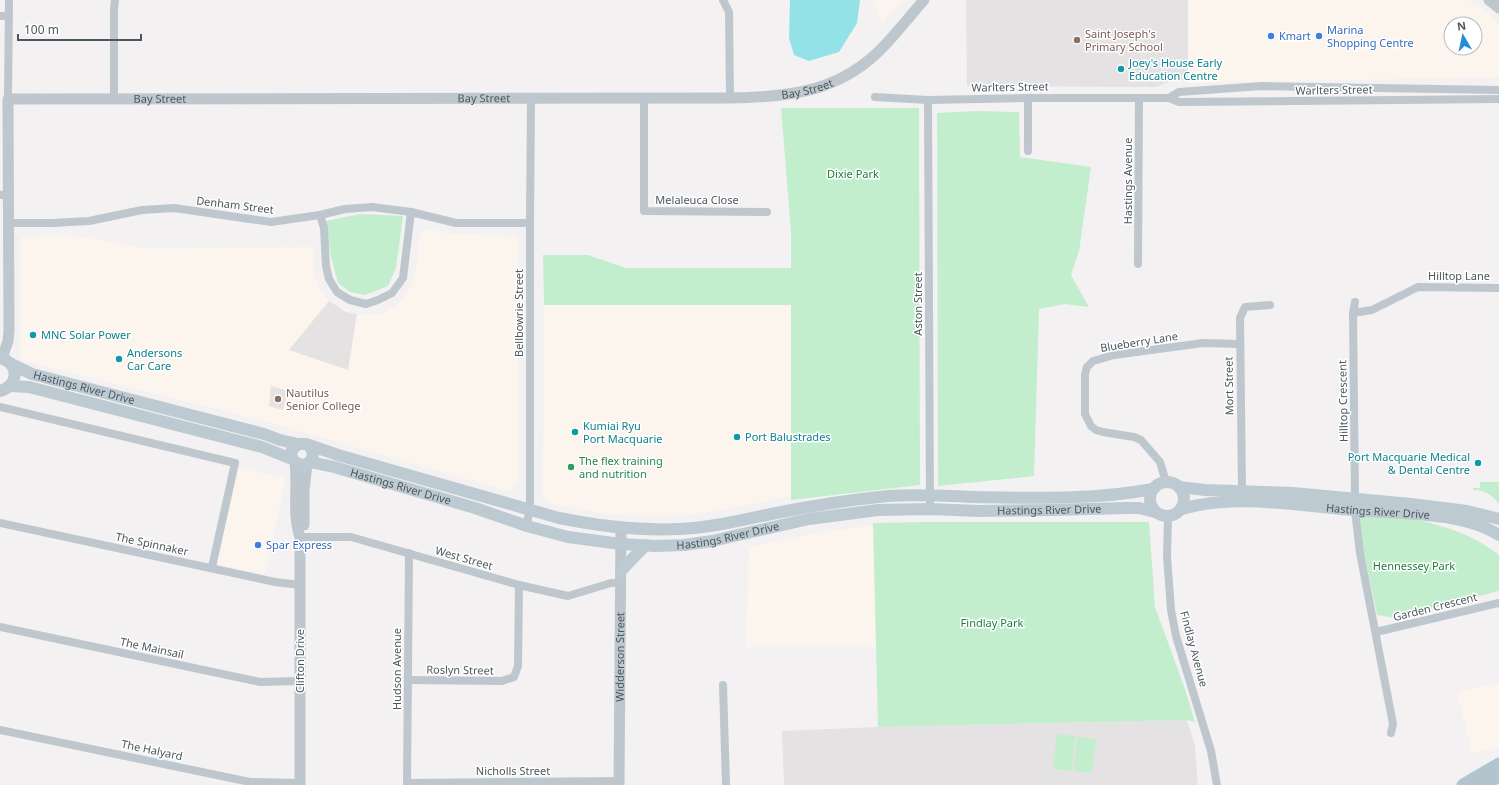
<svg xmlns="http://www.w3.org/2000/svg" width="1499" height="785" viewBox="0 0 1499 785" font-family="'Noto Sans',sans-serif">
  <rect width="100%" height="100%" fill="#f3f1f2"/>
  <!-- commercial -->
  <g fill="#fcf5ed" fill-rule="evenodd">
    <path d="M874,0H902L882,22Z"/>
    <path d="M1186,0H1468L1479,5L1499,24V77L1188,83ZM1451,24H1475V48H1451Z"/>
    <path d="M426,229L453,234L518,236V483L508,491L268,422L24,361L20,357V240L24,236L71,235L143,248L313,247V272L320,290L330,303L353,315L383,314L398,304L406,294L413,283L417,264L420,234Z"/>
    <path d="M544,305H791V496L729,509L687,515L647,516L606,514L549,503L543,495Z"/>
    <path d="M240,468L284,478L285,482L265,574L218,564L217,562L237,470Z"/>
    <path d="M873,525L877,647H746L749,547L811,534Z"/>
    <path d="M1499,683V747L1472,753L1457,692Z"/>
  </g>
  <!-- education -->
  <g fill="#e4e2e3">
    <path d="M966,0H1188V80H1174L1156,87L967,86Z"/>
    <path d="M329,301L346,312L357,314L348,370L289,350Z"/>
    <path d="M271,386L288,391L283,410L269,406Z"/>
    <path d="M1187,720L1195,746L1198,785H784L782,731L878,727Z"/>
  </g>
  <!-- green -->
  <g fill="#c3eecd">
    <path d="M781,108H919L920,485L791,500V305H544L543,255H588L626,268H791V231Z"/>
    <path d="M976,111L1019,112L1020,157L1091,167L1079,251L1071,275L1089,307L1065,304L1039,309L1034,476L938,486L937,113Z"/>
    <path d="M360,214L403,216L396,268L388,286L365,295L350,292L338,283L331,257L326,221Z"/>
    <path d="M1480,482H1499V504C1491,494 1485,490 1473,490V488H1480Z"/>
    <path d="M1361,510C1380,511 1397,514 1415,519C1449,528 1470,533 1499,555V591L1395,618L1377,615L1359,529Z"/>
    <path d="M924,522H1149L1155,607L1185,689L1195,722L1187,720L878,727L873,523Z"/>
    <path d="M1057,734L1075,736L1072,771L1053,769Z"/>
    <path d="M1077,737L1096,739L1092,773L1074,771Z"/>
  </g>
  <!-- water -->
  <path fill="#93e2e8" d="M790,0H860L857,23L839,52L809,61L794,55L789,38Z"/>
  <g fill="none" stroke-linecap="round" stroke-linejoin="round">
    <!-- minor -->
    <g stroke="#bec7cd" stroke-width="8">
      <path d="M723,0L729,12L730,98"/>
      <path d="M0,16H9"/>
      <path d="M875,97L928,100L1028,98H1169L1179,102L1499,99"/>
      <path d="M1028,98V151"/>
      <path d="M1169,98L1179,92L1262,86L1499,90"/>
      <path d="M8,99L9,0"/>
      <path d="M114,99V9L115,0"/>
      <path d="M644,99V211L767,212"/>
      <path d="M928,100L930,509"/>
      <path d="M0,195L9,194"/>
      <path d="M320,215L324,228L326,266L329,279L337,292L350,300L366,304L378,300L392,293L403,278L411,212"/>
      <path d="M9,223H52L89,221L142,210L174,208L271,222L320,215L345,209L372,207L411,212L456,223H530"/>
      <path d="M1138,264L1139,99"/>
      <path d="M1355,302L1353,313L1355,499"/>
      <path d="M1353,313L1372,310L1418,287L1499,288"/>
      <path d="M0,407L235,463L212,567"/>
      <path d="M1166,482L1160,462L1141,440L1134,437L1103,432L1096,430L1091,426L1085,414V374L1087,367L1093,361L1114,355L1203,343L1240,344"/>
      <path d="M1242,491L1240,318L1245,307L1270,305"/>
      <path d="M1355,511L1360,553L1393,724L1391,733"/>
      <path d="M1168,517L1167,556L1171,610L1176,636L1211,751L1217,785"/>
      <path d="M0,523L275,582L300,585"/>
      <path d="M527,526L530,502V223L531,99"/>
      <path d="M300,537H351L519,585L568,596L611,583H621"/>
      <path d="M0,627L260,682L300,681"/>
      <path d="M1376,632L1499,603"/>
      <path d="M408,680L502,681L514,677L518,666L519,585"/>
      <path d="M723,685L726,785"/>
      <path d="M0,730L250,782L300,783"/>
      <path d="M407,783L619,781"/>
      <path d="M407,785L409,553"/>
    </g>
    <!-- tertiary -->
    <g stroke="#bec7cd" stroke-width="11">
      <path d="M1489,0L1499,8"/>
      <path id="s1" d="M2,358L8,341L9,331L8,99L730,98C791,97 842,92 886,44C899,30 911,15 924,0"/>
      <path d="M295,462C298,486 292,514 300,537V785"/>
      <path d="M304,525V490L307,464"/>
      <path id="s2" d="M619,785L621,528"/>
    </g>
    <!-- secondary -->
    <g stroke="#becad1" stroke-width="12">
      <path d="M0,358C20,363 19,386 0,391"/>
      <path id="s3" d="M11,364L32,374L264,434L280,440L298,444"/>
      <path d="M11,386L29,387L262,447L292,459"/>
      <path d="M309,446C314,451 314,456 310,462L303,465C295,464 290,459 292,450L298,444H306L338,455L559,518C599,526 638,531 679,529C710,528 741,520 771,514C810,506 848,500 888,496C917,494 946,496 975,497C1034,498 1095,500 1153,489"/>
      <path id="s4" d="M310,462L334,467L475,508L527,526L568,537L621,544L655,546L684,545L712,541L809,519L878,510L930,509L978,511L1052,510L1126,508H1139L1155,512"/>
      <circle cx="1167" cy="499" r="17"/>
      <path d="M1179,487L1205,490L1293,493L1411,504L1467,511L1499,519"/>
      <path id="s5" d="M1182,509C1236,493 1298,506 1354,510C1399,514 1460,511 1499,535"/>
      <path d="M621,571L633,558L646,545"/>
    </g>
    <!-- primary -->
    <g stroke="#b3c4ce" stroke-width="13">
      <path d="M1463,785L1499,764"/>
      <path d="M1483,785L1499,776"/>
    </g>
  </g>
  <!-- markers -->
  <g fill="#3f7fe0" stroke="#fff" stroke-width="1.5">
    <circle cx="1271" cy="36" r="4"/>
    <circle cx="1319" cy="36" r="4"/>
    <circle cx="258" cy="545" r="4"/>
  </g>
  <g fill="#8d6e63" stroke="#fff" stroke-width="1.5">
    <circle cx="1077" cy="40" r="4"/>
    <circle cx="278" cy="399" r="4"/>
  </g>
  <g fill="#0f9aa8" stroke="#fff" stroke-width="1.5">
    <circle cx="1121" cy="69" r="4"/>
    <circle cx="33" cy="335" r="4"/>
    <circle cx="119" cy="359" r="4"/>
    <circle cx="575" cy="432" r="4"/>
    <circle cx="737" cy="437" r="4"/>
    <circle cx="1478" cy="463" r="4"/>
  </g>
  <circle fill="#2e9e5b" stroke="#fff" stroke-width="1.5" cx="571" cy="467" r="4"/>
  <g text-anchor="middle" stroke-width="3" stroke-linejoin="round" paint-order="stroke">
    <!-- shop labels -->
    <g font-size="11" fill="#366cbe" stroke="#fff" text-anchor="start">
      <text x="1327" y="34">Marina<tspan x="1327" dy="13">Shopping Centre</tspan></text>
      <text x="1279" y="40">Kmart</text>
      <text x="266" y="549">Spar Express</text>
    </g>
    <!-- education labels -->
    <g font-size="11" fill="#785e54" stroke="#fff" text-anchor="start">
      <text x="1085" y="38">Saint Joseph's<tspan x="1085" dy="13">Primary School</tspan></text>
      <text x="286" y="397">Nautilus<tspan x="286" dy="13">Senior College</tspan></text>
    </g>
    <!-- culture labels -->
    <g font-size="11" fill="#0d838f" stroke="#fff" text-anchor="start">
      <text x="1129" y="67">Joey's House Early<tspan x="1129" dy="13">Education Centre</tspan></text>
      <text x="41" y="339">MNC Solar Power</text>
      <text x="127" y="357">Andersons<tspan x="127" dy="13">Car Care</tspan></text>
      <text x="583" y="430">Kumiai Ryu<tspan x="583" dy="13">Port Macquarie</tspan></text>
      <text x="745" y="441">Port Balustrades</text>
      <text x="1470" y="461" text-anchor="end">Port Macquarie Medical<tspan x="1470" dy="13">&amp; Dental Centre</tspan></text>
    </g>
    <!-- street labels -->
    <g font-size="11" fill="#4a575e" stroke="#fff">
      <text transform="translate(1010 87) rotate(-1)" y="4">Warlters Street</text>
      <text dy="4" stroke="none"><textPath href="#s1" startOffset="1060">Bay Street</textPath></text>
      <text transform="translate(1334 90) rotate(-1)" y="4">Warlters Street</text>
      <text dy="4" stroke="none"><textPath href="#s1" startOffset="412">Bay Street</textPath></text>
      <text dy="4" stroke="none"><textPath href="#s1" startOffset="736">Bay Street</textPath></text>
      <text transform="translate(1128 181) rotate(-90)" y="4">Hastings Avenue</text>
      <text x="697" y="204">Melaleuca Close</text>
      <text transform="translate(235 205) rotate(7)" y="4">Denham Street</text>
      <text x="1459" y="280">Hilltop Lane</text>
      <text transform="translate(918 304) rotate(-90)" y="4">Aston Street</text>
      <text transform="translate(519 313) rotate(-90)" y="4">Bellbowrie Street</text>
      <text transform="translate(1139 342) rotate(-9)" y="4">Blueberry Lane</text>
      <text transform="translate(1229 386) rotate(-91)" y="4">Mort Street</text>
      <text dy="4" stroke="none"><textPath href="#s3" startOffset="77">Hastings River Drive</textPath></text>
      <text transform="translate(1343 401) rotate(-91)" y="4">Hilltop Crescent</text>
      <text dy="4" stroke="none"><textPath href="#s4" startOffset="94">Hastings River Drive</textPath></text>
      <text dy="4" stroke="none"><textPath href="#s4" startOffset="754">Hastings River Drive</textPath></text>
      <text dy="4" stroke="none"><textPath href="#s5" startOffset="197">Hastings River Drive</textPath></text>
      <text dy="4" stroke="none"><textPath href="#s4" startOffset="430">Hastings River Drive</textPath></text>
      <text transform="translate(152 544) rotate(12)" y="4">The Spinnaker</text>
      <text transform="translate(464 558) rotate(16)" y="4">West Street</text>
      <text transform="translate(1435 607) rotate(-14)" y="4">Garden Crescent</text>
      <text transform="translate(152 648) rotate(12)" y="4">The Mainsail</text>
      <text transform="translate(1194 649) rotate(75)" y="4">Findlay Avenue</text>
      <text dy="4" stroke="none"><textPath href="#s2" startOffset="128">Widderson Street</textPath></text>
      <text transform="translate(300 661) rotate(-90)" y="4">Clifton Drive</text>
      <text transform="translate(397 669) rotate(-90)" y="4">Hudson Avenue</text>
      <text transform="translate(460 670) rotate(1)" y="4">Roslyn Street</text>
      <text transform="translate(152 750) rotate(12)" y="4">The Halyard</text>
      <text x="513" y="775">Nicholls Street</text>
    </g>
    <!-- park labels -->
    <g font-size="11" fill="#1d7d3f" stroke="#fff">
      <text x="853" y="178">Dixie Park</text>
      <text x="1414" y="570">Hennessey Park</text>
      <text x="992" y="627">Findlay Park</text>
    </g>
    <!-- leisure labels -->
    <g font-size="11" fill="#27864d" stroke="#fff" text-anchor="start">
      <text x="579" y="465">The flex training<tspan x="579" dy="13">and nutrition</tspan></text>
    </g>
  </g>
  <!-- north arrow -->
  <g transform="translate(1463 36) rotate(351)"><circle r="19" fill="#ffffff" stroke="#b7bcbf"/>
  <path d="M0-3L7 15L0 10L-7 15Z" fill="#248edb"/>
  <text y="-6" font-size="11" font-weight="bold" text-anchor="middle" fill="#4a575e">N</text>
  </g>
  <!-- scale -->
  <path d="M18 34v6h123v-6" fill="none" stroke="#4a575e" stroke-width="2"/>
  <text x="24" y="34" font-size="12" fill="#4a575e" stroke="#ffffff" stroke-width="3" paint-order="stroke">100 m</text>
</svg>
